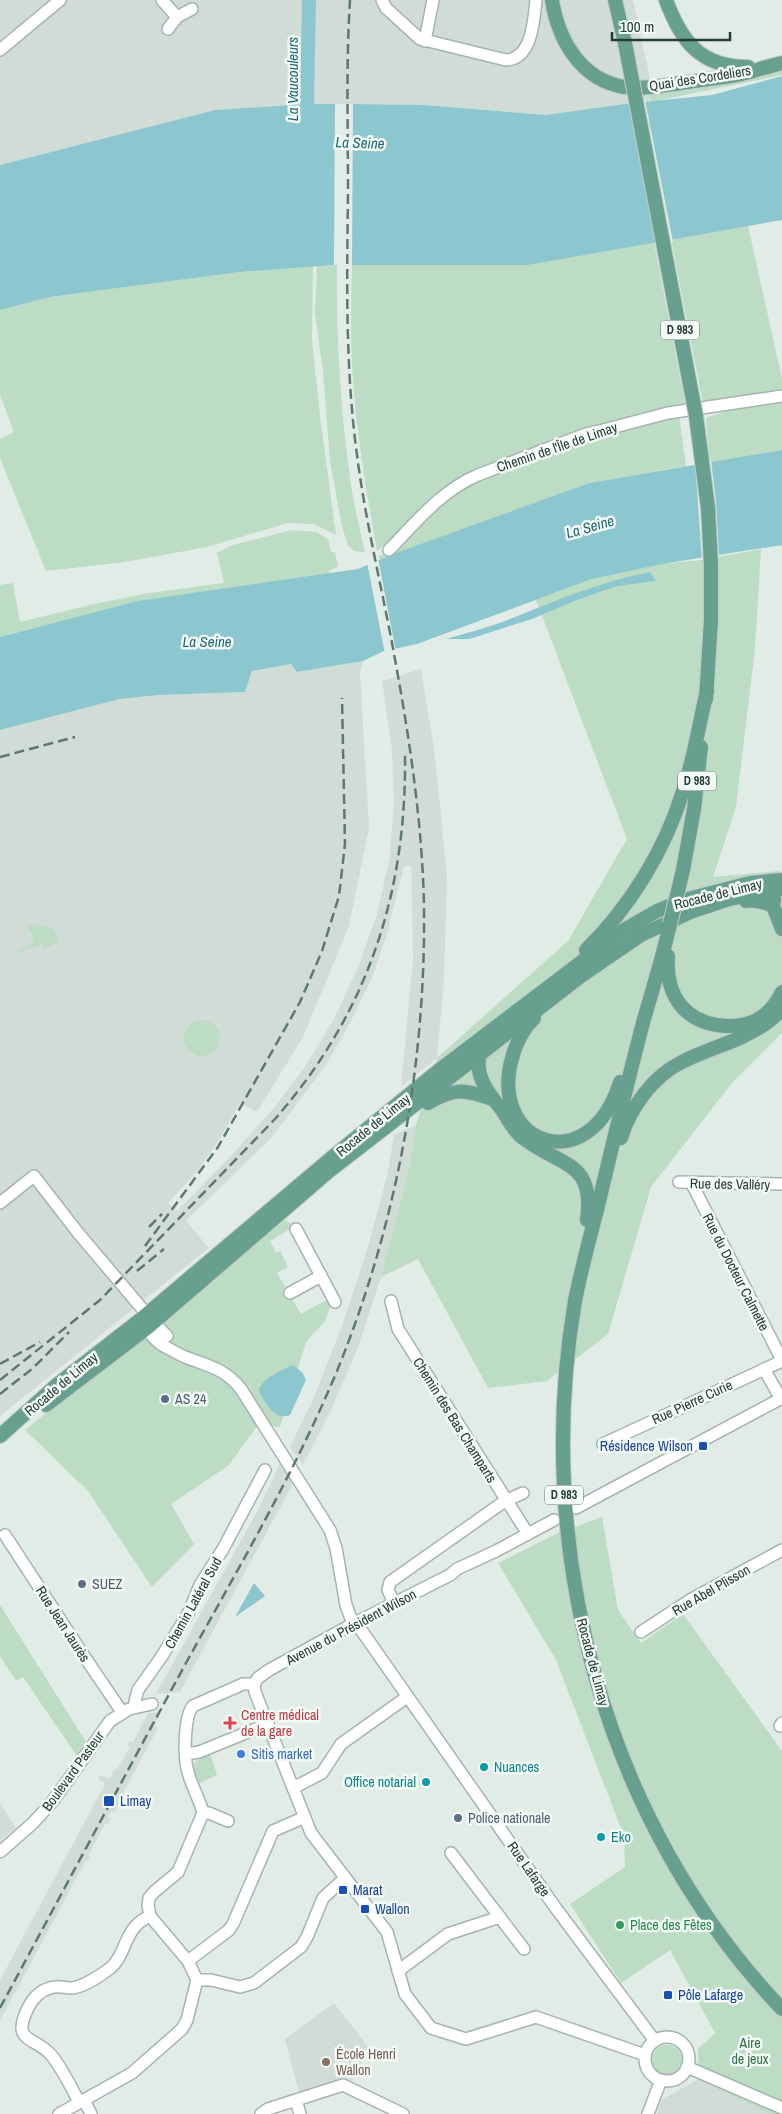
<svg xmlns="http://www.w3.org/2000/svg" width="782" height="2114" viewBox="0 0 782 2114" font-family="'Archivo Narrow',sans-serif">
  <rect width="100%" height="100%" fill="#e2ece7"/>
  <!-- built -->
  <g fill="#d1dcd6">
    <path d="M0,0H633L649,74L651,102L546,115L424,105L353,104H307L215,110L0,165Z"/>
    <path d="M363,661L360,673L369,828L349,926L303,1037L257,1112L240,1103L217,1143L197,1172L168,1203L177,1211L231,1156L277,1104L304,1068L334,1019L359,965L377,914L390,856L394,802L392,750L382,681L421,669L435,755L447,875L444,978L437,1058L401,1087L413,959L411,866L404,867L385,940L372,978L350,1023L326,1065L272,1137L186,1221L209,1248L0,1416V730L120,699L159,695L245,692L252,671L291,664L297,672Z"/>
    <path d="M416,1125L409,1169L381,1277L357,1350L332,1408L303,1465L290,1447L315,1395L343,1323L368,1247L387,1176L394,1135Z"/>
    <path d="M281,1461L294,1482L180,1692L156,1694L259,1508Z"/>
    <path d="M148,1713H161L154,1726L158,1728L123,1793L125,1794L124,1796H122L115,1812L111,1811L108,1817L111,1819L108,1824H105L88,1856L90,1857L88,1861L86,1860L0,2021V1980L105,1784L98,1780L100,1775L109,1779L114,1770L118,1768L130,1747L127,1745L130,1741L133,1742Z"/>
    <path d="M0,1803L16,1828L0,1841Z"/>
    <path d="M334,2003L369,2048L352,2081L343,2077L328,2083V2085L322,2087L321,2085L299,2093L285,2039Z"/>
    <path d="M699,2079L768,2112L769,2114H657L662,2099Z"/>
  </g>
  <!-- green -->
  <g fill="#bcdcc4">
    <path d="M782,66V75L651,102L649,91Z"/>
    <path d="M748,226L782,379V394L703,404L671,239Z"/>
    <path d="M654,242L686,408L477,472L414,519L377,551C368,498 358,445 354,392C350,349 351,307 352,265H528Z"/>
    <path d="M337,265C336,333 340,402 349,470C352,498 359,525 365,552L354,551L348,545L342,527L330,461L323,371L315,314L317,266Z"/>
    <path d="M313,266L312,340L320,416L336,535L314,524L288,523L207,547L125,562L46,571L0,458V439L14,432L0,395V310L50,297L240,272Z"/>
    <path d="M782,401V450L709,463L706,418L729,410Z"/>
    <path d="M679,415L686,466L589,483L379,560V556L393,548L446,499L466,486L570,444Z"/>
    <path d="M292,530L316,532L328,539L331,552H335L338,566L329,571L330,574L137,601L0,637V585L13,583L20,622L94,604L149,593L224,583L217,553L233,545Z"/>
    <path d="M761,549L755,648L736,807L713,877L779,871L782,879V1033L732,1083L651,1187L608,1334L547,1381L488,1388L418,1259L381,1277L409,1169L416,1125L437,1058L568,941L627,839L536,600L592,579L668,563L703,560Z"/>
    <path d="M34,924L53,928L59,942L44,949L42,944L18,953L17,950L35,943L27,925Z"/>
    <circle cx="202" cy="1038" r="18"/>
    <path d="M285,1220L295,1226L270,1241L276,1253L280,1251L288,1267L277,1273L301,1314L330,1298L332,1302L325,1321L306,1342L280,1427L258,1425L229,1465L171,1504L194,1544L152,1587L88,1491L25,1430Z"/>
    <path d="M602,1517L618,1610L641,1643L683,1614L782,1751V2114H769L699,2079L698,2049L715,2033L670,1950L621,1983L570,1904L625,1867L624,1836L556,1660L498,1563L558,1533Z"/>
    <path d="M0,1605L86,1742L77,1756L23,1677L16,1681L0,1656Z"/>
    <path d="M210,1753L217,1775L198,1784L193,1768L195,1762Z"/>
    <circle cx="667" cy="2060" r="15"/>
  </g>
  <!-- water -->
  <g fill="#8cc7cf">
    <path d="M782,76V220L528,265H334L240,272L50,297L0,310V165L215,110L307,104H353L424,105L546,115L625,104L712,95Z"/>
    <path d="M782,450V545L668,563L592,579L417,644L384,651L363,661L297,672L291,664L252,671L245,692L159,695L120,699L0,730V637L137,601L358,569L396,553L589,483Z"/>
    <path d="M650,572L656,581L617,586L577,600L532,619L469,639H446C466,633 486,628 505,621C553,602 599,582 650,572Z"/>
    <path d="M292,1365L302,1372L306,1380L290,1415C275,1421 264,1403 259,1390C263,1378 281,1371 292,1365Z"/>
    <path d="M254,1583L265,1596L235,1617Z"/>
  </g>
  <!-- pier -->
  <g fill="#e2ece7">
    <path d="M645,100L673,242L656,245L628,101Z"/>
    <path d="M335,104H353L352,265H334Z"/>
    <path d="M711,460L716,502L719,557L702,560L695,462Z"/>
    <path d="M378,558L396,652L385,654L367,562Z"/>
  </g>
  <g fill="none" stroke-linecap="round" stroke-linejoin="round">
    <!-- river -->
    <path stroke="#8cc7cf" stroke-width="14" d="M308,122L307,104L309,0"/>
    <!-- minor casing -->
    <g stroke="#a5b4ae" stroke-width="14">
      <g id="minor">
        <path d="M162,0L177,17"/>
        <path d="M382,0L386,8L420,39L506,60C532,59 534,20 536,0"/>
        <path d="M168,29L177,17L192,9"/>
        <path d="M425,41L433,0"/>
        <path d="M0,50L60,0"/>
        <path d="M389,550C415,523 442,490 478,475L586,434L607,429L668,413L782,396"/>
        <path d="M679,1182L782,1184"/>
        <path d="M692,1184L782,1360"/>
        <path d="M0,1203L34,1176L79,1234L156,1325L167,1336"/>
        <path d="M296,1229L335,1302"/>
        <path d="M290,1293L321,1276"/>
        <path d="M391,1301L398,1329L528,1534"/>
        <path d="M143,1323C148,1330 155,1342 164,1346C172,1350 179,1355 188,1358C211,1367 225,1369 241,1389L330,1530L336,1548L346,1605L353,1624"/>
        <path d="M764,1369L781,1399"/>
        <path d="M603,1444L782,1361"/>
        <path d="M576,1508L782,1398"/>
        <path d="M5,1535L84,1656L122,1712"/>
        <path d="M394,1603L388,1590L390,1582L505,1501L523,1493"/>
        <path d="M353,1624L359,1627L555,1907L655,2041"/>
        <path d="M641,1632L690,1600L782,1550"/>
        <path d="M254,1684L255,1692L311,1833L387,1932L405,1994L431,2028L466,2039L536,2017L645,2055"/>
        <path d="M254,1684L258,1678L269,1670L353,1624L450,1575L457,1569L496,1551L554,1520"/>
        <path d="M135,1707V1701L138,1690L162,1656L188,1614L200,1585L223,1549L265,1470"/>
        <path d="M780,1726L782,1723"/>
        <path d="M186,1754L199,1752L268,1724"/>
        <path d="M293,1788L322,1773L341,1744L407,1697"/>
        <path d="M203,1813H209L228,1821"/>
        <path d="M0,1852L33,1823L53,1801L110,1721L129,1709L152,1704"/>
        <path d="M451,1853L524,1949"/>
        <path d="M150,1916L188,1961L197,1980"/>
        <path d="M188,1961L229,1930L233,1924L273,1831L305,1817"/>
        <path d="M398,1971L448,1934L500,1917"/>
        <path d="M197,1980H211L240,1987L254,1983L301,1947L307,1937L323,1898L345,1878"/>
        <circle cx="667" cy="2059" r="22"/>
        <path d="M687,2067L782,2108"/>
        <path d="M84,2100L91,2114"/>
        <path d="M296,2100L300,2114"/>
        <path d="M79,2102C71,2087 63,2070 52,2056C36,2036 10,2044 28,2008C33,1998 39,1991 50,1988C57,1985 65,1988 72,1988C83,1987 101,1975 109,1969C128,1955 122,1928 150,1916L148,1905L149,1898L154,1892L178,1872L203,1813C199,1797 190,1784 187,1768C184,1755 184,1716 193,1706L243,1684H254"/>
        <path d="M59,2114L132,2073L182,2029L187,2020L197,1980"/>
        <path d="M261,2114L268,2109L343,2085L403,2114"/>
        <path d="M648,2114L661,2080"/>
      </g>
    </g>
    <!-- major casing -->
    <g stroke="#c1c9c6" stroke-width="16">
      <g id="major">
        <path d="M552,0C559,45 586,87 636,88C651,88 666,85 681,83C701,80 722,78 742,74C755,71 768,66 782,63"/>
        <path d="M615,0L625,43"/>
        <path d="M666,0C681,41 700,67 748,67"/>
        <path d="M706,699L711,620"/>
        <path d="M683,870L694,809L701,747"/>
        <path d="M774,899L773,906L782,929"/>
        <path d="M746,901C755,899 764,902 773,906"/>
        <path d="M670,924C663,956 653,988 644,1019C627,1083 612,1147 597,1210C589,1241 581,1270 575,1301C532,1551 605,1823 782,2009"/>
        <path d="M586,950C630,907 665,850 683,791C694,759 699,724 707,691"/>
        <path d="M668,956C665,996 685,1024 727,1026C753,1027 771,1015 782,992"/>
        <path d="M534,1018C523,1029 516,1043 512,1058C488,1144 589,1182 620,1082"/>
        <path d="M483,1048C470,1071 488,1093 502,1110C509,1121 515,1133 526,1140C563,1167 595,1162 587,1220"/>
        <path d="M428,1103C454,1088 464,1089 492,1099"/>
        <path d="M621,1138C630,1108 653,1076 682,1062C701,1052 722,1046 742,1037C757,1029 772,1022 782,1008"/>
        <path d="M46,1405L147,1328L329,1171L581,976L641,935L693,911L729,899L782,889"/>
        <path d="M0,1436L58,1384L140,1320L335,1155L442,1068L622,931L657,911L684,900L750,883L782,880"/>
      </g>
    </g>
    <!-- minor -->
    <use href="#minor" stroke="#fff" stroke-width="11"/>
    <!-- major -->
    <use href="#major" stroke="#68a090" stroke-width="14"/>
    <!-- rail -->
    <g stroke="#5d7870" stroke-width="2.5" stroke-dasharray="10 5" stroke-linecap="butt">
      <path d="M0,757L75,737"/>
      <path d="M149,1227L162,1214"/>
      <path d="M145,1246L218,1147L300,1002L322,951L339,896L345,844L342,698"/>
      <path d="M137,1271L164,1249"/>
      <path d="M0,1364L40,1342"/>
      <path d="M0,1380L100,1300L275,1119C367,1014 407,894 405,754"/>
      <path d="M0,1394L32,1369L69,1332"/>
      <path d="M0,2008C62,1893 124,1777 186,1663C239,1567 295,1472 337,1371C397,1224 426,1064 424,905C422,817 408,729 392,643C380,580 365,518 357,455C345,367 347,279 348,191C348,127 346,63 350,0"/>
    </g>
    <!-- major-bridge casing -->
    <g stroke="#c1c9c6" stroke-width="16" stroke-linecap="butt">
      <g id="major-bridge">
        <path d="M625,43L696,416L708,508L711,565V620"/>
        <path d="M670,924L683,870"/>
      </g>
    </g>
    <!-- major-bridge -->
    <use href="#major-bridge" stroke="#68a090" stroke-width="14"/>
  </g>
  <!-- markers -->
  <g fill="#5c6f8a" stroke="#f3f9f5" stroke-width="2">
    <circle cx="165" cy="1399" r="5"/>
    <circle cx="82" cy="1584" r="5"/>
    <circle cx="458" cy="1818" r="5"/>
  </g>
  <g fill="#1a4fb4" stroke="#f3f9f5" stroke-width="2">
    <rect x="698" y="1441" width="10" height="10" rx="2.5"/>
    <rect x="103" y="1795" width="12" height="12" rx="2.5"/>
    <rect x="338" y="1885" width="10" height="10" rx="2.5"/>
    <rect x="360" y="1904" width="10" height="10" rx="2.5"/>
    <rect x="663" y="1990" width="10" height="10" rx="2.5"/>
  </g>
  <path fill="#e0444e" stroke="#f3f9f5" stroke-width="2" d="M227.5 1715.5h5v5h5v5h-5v5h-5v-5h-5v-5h5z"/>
  <circle fill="#3f7fe0" stroke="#f3f9f5" stroke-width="2" cx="241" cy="1754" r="5"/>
  <g fill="#0f9aa8" stroke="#f3f9f5" stroke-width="2">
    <circle cx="484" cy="1767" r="5"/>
    <circle cx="426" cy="1782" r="5"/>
    <circle cx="601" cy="1837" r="5"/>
  </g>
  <circle fill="#2e9e5b" stroke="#f3f9f5" stroke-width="2" cx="620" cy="1925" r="5"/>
  <circle fill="#8d6e63" stroke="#f3f9f5" stroke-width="2" cx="326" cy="2062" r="5"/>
  <g text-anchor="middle" stroke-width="5" stroke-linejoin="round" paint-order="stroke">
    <!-- shield labels -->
    <g fill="#f3f9f5" stroke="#61756f" stroke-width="1">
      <rect x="661" y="320.5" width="38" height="19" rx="4"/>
      <rect x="678" y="771.5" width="38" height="19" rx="4"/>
      <rect x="545" y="1485.5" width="38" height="19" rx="4"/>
    </g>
    <g font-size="12" font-weight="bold" fill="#233d35">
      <text x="680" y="334">D 983</text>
      <text x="697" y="785">D 983</text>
      <text x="564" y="1499">D 983</text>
    </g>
    <!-- street labels -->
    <g font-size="14" fill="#233d35" stroke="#f3f9f5">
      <text transform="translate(700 78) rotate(-9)" y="5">Quai des Cordeliers</text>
      <text transform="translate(557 447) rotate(-19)" y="5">Chemin de l'Île de Limay</text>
      <text transform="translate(718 894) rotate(-14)" y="5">Rocade de Limay</text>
      <text transform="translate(373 1125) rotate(-39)" y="5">Rocade de Limay</text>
      <text transform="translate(730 1184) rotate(1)" y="5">Rue des Valléry</text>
      <text transform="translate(736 1272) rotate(63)" y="5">Rue du Docteur Calmette</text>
      <text transform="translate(61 1384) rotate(-40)" y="5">Rocade de Limay</text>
      <text transform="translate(692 1402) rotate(-25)" y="5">Rue Pierre Curie</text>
      <text transform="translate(455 1420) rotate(58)" y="5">Chemin des Bas Champarts</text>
      <text transform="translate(711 1590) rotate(-30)" y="5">Rue Abel Plisson</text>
      <text transform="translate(193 1603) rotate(-61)" y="5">Chemin Latéral Sud</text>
      <text transform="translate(63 1624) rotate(57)" y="5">Rue Jean Jaurès</text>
      <text transform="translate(351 1627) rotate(-28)" y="5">Avenue du Président Wilson</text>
      <text transform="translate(593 1662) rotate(75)" y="5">Rocade de Limay</text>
      <text transform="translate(73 1771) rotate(-54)" y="5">Boulevard Pasteur</text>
      <text transform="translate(529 1869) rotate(55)" y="5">Rue Lafarge</text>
    </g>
    <!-- service labels -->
    <g font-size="14" fill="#4e5e75" stroke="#f3f9f5" text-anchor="start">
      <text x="175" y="1404">AS 24</text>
      <text x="92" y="1589">SUEZ</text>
      <text x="468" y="1823">Police nationale</text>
    </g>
    <!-- transit labels -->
    <g font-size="14" fill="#164399" stroke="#f3f9f5" text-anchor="start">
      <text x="693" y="1451" text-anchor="end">Résidence Wilson</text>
      <text x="120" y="1806">Limay</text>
      <text x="353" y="1895">Marat</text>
      <text x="375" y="1914">Wallon</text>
      <text x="678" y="2000">Pôle Lafarge</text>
    </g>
    <!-- health labels -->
    <g font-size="14" fill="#be3a42" stroke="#f3f9f5" text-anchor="start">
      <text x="241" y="1720">Centre médical<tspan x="241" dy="16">de la gare</tspan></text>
    </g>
    <!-- shop labels -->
    <g font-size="14" fill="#366cbe" stroke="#f3f9f5" text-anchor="start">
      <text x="251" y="1759">Sitis market</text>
    </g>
    <!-- culture labels -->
    <g font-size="14" fill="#0d838f" stroke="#f3f9f5" text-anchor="start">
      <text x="494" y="1772">Nuances</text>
      <text x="416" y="1787" text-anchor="end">Office notarial</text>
      <text x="611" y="1842">Eko</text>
    </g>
    <!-- leisure labels -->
    <g font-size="14" fill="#27864d" stroke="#f3f9f5" text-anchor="start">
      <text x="630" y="1930">Place des Fêtes</text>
    </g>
    <!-- park labels -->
    <g font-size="14" fill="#2e7247" stroke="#f3f9f5">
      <text x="750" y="2048">Aire<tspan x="750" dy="16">de jeux</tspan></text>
    </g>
    <!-- education labels -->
    <g font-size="14" fill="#785e54" stroke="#f3f9f5" text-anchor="start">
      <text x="336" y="2059">École Henri<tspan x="336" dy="16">Wallon</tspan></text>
    </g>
    <!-- water labels -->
    <g font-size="15" font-style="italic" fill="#1f6a77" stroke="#f3f9f5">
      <text transform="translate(293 79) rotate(-90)" y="5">La Vaucouleurs</text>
      <text transform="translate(360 143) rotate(2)" y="5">La Seine</text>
      <text transform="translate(590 527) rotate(-16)" y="5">La Seine</text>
      <text x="207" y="647">La Seine</text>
    </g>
  </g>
  <!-- scale -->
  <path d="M612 32v8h118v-8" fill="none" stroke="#233d35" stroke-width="2.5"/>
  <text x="620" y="32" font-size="15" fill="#233d35" stroke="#f3f9f5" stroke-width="4" paint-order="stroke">100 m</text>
</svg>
